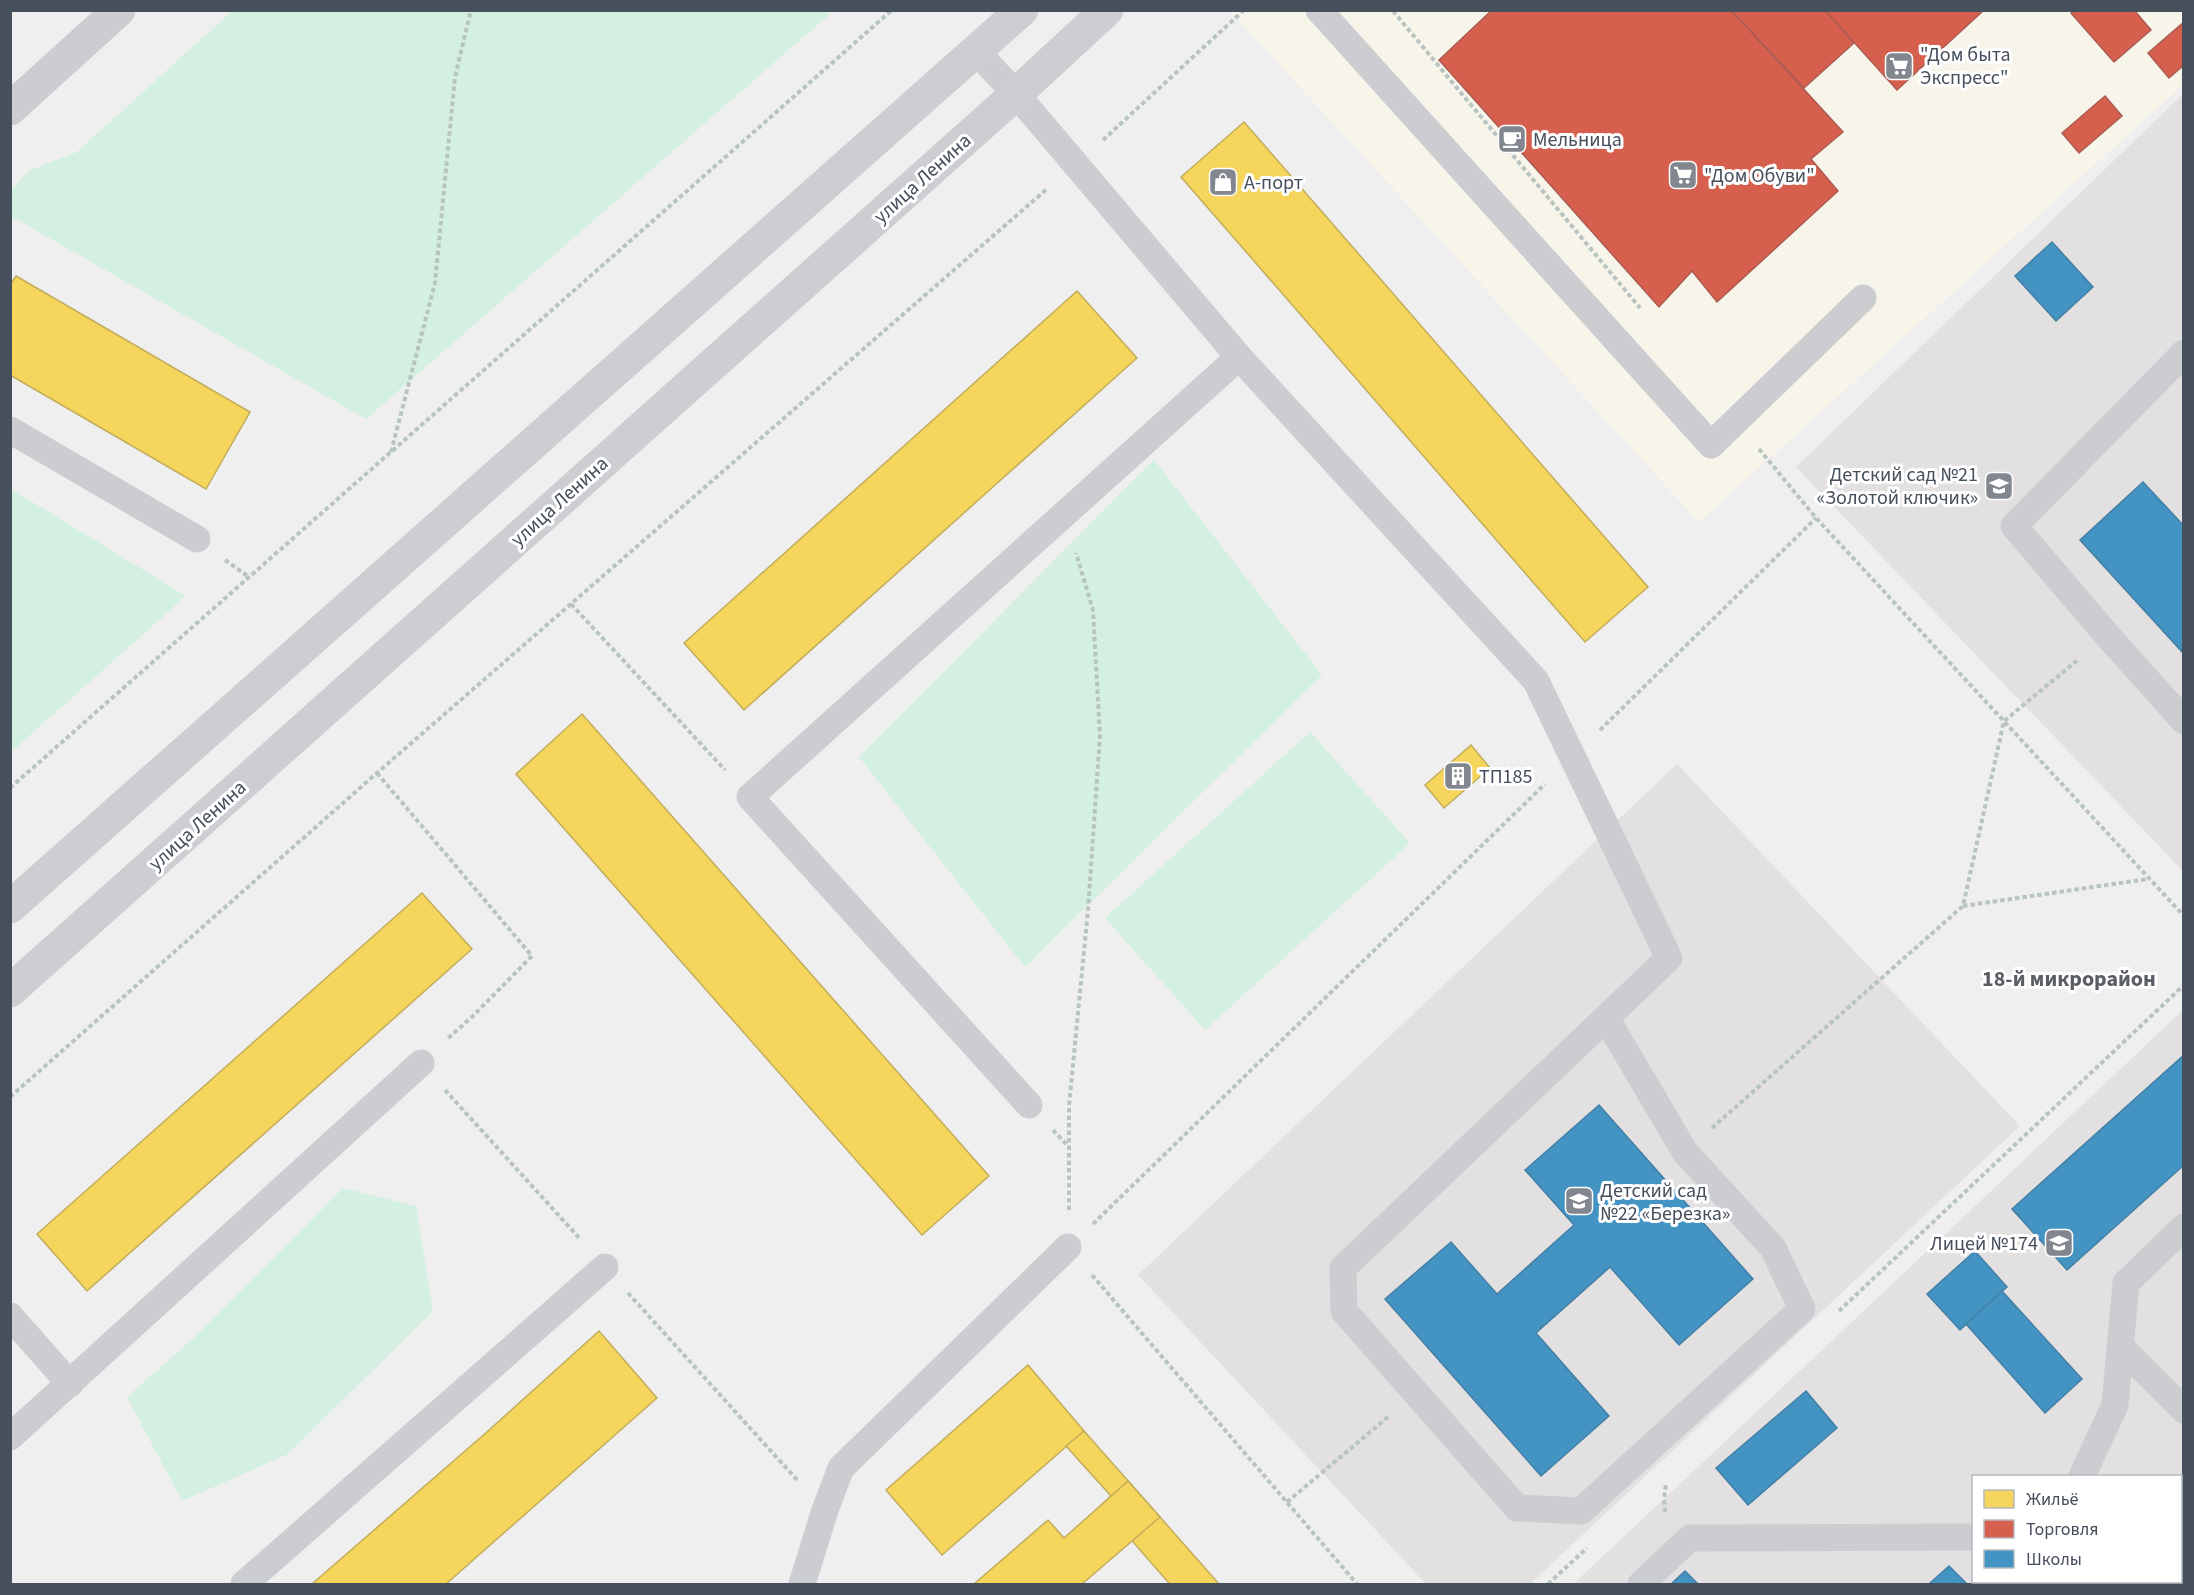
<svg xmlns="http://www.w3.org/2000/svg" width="2194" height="1595" viewBox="0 0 2194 1595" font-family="'Source Sans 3',sans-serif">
  <rect width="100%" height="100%" fill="#f0efef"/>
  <!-- commercial -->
  <path fill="#f7f4ea" d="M1230,11H2183V85L1699,522Z"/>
  <!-- education -->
  <g fill="#e2e0e1" fill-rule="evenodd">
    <path d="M2183,94V871L1796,467Z"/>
    <path d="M1677,764L2020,1126L1530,1584H1426L1138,1275Z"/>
    <path d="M2183,1010V1584H1573L1664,1499ZM1974,1476H2180V1582H1974Z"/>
  </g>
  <!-- green -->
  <g fill="#d3f0e1">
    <path d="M823,10L830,14L366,419L11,216V190L30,170L77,152L232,11Z"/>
    <path d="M1154,460L1322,675L1025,967L859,757Z"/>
    <path d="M11,489L186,596L11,752H10Z"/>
    <path d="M1310,732L1410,843L1205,1030L1105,918Z"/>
    <path d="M343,1188L416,1206L433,1311L288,1454L182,1501L127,1397L198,1334Z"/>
  </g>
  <!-- homes -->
  <g fill="#f6d55c" stroke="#c1ad5c" stroke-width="1.5">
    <path d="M1244,122L1648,587L1585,642L1181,177Z"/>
    <path d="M16,276L250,412L206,489L10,375V285Z"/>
    <path d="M1077,291L1137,358L744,710L684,643Z"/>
    <path d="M582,714L989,1176L922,1235L516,774Z"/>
    <path d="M1471,745L1490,768L1444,808L1425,785Z"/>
    <path d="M422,893L472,949L87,1291L37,1234Z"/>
    <path d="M599,1331L657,1398L446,1584H312L488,1431Z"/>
    <path d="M1028,1365L1084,1431L942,1555L886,1490Z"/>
    <path d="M1084,1431L1160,1517L1219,1584H1170L1167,1581L1101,1505L1111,1496L1066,1446Z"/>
    <path d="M1128,1481L1160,1517L1082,1584H974L1048,1520L1064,1538Z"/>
  </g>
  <!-- shops -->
  <g fill="#d6604d" stroke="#ab5b52" stroke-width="1.5">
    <path d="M1492,10H1731L1843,132L1811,159L1838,191L1717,302L1692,271L1659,307L1439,60Z"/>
    <path d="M1731,10H1825L1854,43L1804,88Z"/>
    <path d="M1825,10H1984L1897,90Z"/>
    <path d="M2074,10H2134L2151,30L2114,62L2071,13Z"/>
    <path d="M2184,22V65L2169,78L2148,53Z"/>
    <path d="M2105,96L2122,116L2079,153L2062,133Z"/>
  </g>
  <!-- schools -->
  <g fill="#4393c3" stroke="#447fa4" stroke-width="1.5">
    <path d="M2052,242L2093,287L2056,321L2015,276Z"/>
    <path d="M2143,482L2184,526V654L2080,540Z"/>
    <path d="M2184,1055V1165L2067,1270L2012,1209Z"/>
    <path d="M1599,1105L1753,1279L1679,1345L1610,1267L1536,1333L1609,1416L1541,1476L1385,1299L1451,1242L1497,1294L1574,1225L1525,1170Z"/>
    <path d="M1975,1251L2007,1287L1960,1330L1927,1294Z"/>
    <path d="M2002,1291L2082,1379L2045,1413L1966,1324Z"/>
    <path d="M1806,1391L1837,1428L1748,1505L1716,1468Z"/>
    <path d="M1949,1566L1967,1584H1929Z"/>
    <path d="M1685,1571L1698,1584H1671Z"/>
  </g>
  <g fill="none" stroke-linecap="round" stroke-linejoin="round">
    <!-- path -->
    <g stroke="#b7c4c1" stroke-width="4" stroke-dasharray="4.5 3" stroke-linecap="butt">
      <path d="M1393,11L1640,308"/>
      <path d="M1103,140L1244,10"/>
      <path d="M1759,449L1816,518L2184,916"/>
      <path d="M391,452L435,283L455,77L471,10"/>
      <path d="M225,560L249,577"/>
      <path d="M571,604L725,770"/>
      <path d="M1600,730L1816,518"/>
      <path d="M377,773L532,956L473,1016L446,1040"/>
      <path d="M10,788L892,10"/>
      <path d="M1963,906L2148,879"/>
      <path d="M445,1090L581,1240"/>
      <path d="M10,1097L377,773L1048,188"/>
      <path d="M1712,1128L1963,906L2004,721L2079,659"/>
      <path d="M1053,1130L1068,1146"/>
      <path d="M1069,1210V1106L1088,910L1100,736L1093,610L1076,553"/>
      <path d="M1093,1224L1545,784"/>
      <path d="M1092,1275L1357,1584"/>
      <path d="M628,1293L798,1481"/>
      <path d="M1839,1311L2184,985"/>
      <path d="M1287,1502L1388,1417"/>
      <path d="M1665,1512L1664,1499L1666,1484"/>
      <path d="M1548,1584L1587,1548"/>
    </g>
    <!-- service -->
    <g stroke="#cbcdd0" stroke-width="27">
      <path d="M1319,10L1711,445L1863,298"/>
      <path d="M976,51L1016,94L1239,357L1536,681L1669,958L1343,1268L1344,1311L1517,1508L1581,1511L1802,1309L1773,1248L1685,1152L1606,1018"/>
      <path d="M2184,353L2014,526L2107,635L2184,721"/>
      <path d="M10,430L197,539"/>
      <path d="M1029,1105L750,797L1239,357"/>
      <path d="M10,1316L70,1384"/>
      <path d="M2121,1347L2184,1410"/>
      <path d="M10,1437L421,1063"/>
      <path d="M2082,1476L2115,1405L2126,1283L2184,1227"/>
      <path d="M244,1584L605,1267"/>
      <path d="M802,1584L825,1510L841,1468L1068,1247"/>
      <path d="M1641,1584L1690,1538L1974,1537"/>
    </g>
    <!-- minor -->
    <path stroke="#cbcdd0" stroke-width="33" d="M10,109L119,10"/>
    <!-- secondary -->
    <g stroke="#ccced1" stroke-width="33">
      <path d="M10,907L1022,10"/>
      <path d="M10,991L1016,94L1107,10"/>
    </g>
  </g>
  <!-- icons -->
  <defs>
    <g id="supermarket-square" transform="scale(1.5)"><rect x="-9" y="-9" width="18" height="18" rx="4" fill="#82878f" stroke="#fff"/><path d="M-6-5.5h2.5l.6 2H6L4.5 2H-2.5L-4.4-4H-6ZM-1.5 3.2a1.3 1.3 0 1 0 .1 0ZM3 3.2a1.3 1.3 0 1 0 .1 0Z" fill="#fff"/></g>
    <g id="cafe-square" transform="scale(1.5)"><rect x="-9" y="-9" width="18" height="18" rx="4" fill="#82878f" stroke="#fff"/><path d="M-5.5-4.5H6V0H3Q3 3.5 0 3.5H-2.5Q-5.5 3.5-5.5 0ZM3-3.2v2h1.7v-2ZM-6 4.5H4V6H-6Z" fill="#fff"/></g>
    <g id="shop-square" transform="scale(1.5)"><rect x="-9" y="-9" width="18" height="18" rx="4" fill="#82878f" stroke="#fff"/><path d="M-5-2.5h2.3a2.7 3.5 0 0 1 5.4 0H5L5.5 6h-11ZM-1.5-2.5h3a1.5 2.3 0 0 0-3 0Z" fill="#fff"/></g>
    <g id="school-square" transform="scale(1.5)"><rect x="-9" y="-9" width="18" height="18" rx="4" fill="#82878f" stroke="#fff"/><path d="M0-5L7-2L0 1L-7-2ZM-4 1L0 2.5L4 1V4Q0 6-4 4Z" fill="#fff"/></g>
    <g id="building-square" transform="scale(1.5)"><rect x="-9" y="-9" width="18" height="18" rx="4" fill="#82878f" stroke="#fff"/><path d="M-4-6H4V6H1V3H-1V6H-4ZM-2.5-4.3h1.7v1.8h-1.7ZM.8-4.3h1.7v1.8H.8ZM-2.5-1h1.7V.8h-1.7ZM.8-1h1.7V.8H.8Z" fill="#fff"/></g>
  </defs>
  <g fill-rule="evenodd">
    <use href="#supermarket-square" x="1899" y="66"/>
    <use href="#cafe-square" x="1512" y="139"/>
    <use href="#supermarket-square" x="1683" y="175"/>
    <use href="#shop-square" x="1223" y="182"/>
    <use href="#school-square" x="1999" y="486"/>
    <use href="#building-square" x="1458" y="776"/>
    <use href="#school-square" x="1579" y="1201"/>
    <use href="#school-square" x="2059" y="1243"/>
  </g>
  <g text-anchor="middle" stroke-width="6" stroke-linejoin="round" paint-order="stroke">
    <!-- poi labels -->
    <g font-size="20" fill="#464f5c" stroke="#fff" text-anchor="start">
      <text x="1920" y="61">"Дом быта<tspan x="1920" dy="23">Экспресс"</tspan></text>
      <text x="1533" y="146">Мельница</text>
      <text x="1704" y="182">"Дом Обуви"</text>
      <text x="1244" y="189">А-порт</text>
      <text x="1978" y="481" text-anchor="end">Детский сад №21<tspan x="1978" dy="23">«Золотой ключик»</tspan></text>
      <text x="1479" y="783">ТП185</text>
      <text x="1600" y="1197">Детский сад<tspan x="1600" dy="23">№22 «Березка»</tspan></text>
      <text x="2038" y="1250" text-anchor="end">Лицей №174</text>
    </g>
    <!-- street labels -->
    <g font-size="20" fill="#464f5c" stroke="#fff">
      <text transform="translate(922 178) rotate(-42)" y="7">улица Ленина</text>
      <text transform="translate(559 501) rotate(-42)" y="7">улица Ленина</text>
      <text transform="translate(197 825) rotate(-42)" y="7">улица Ленина</text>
    </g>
    <!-- quarter labels -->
    <g font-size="22" font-weight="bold" fill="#5a5d63" stroke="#fff">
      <text x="2069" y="986">18-й микрорайон</text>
    </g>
  </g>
  <!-- border -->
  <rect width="2194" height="1595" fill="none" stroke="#464f5c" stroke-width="24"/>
  <!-- legend -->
  <rect x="1972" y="1475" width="210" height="108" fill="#ffffff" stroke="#b5b9be" stroke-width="1.5"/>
  <rect x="1984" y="1490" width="30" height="18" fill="#f6d55c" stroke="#b5b9be" stroke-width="1.5"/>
  <text x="2026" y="1505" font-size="18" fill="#464f5c">Жильё</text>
  <rect x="1984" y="1520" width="30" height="18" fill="#d6604d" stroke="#b5b9be" stroke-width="1.5"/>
  <text x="2026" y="1535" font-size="18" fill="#464f5c">Торговля</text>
  <rect x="1984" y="1550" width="30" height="18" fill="#4393c3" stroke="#b5b9be" stroke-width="1.5"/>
  <text x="2026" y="1565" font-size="18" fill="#464f5c">Школы</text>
</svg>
